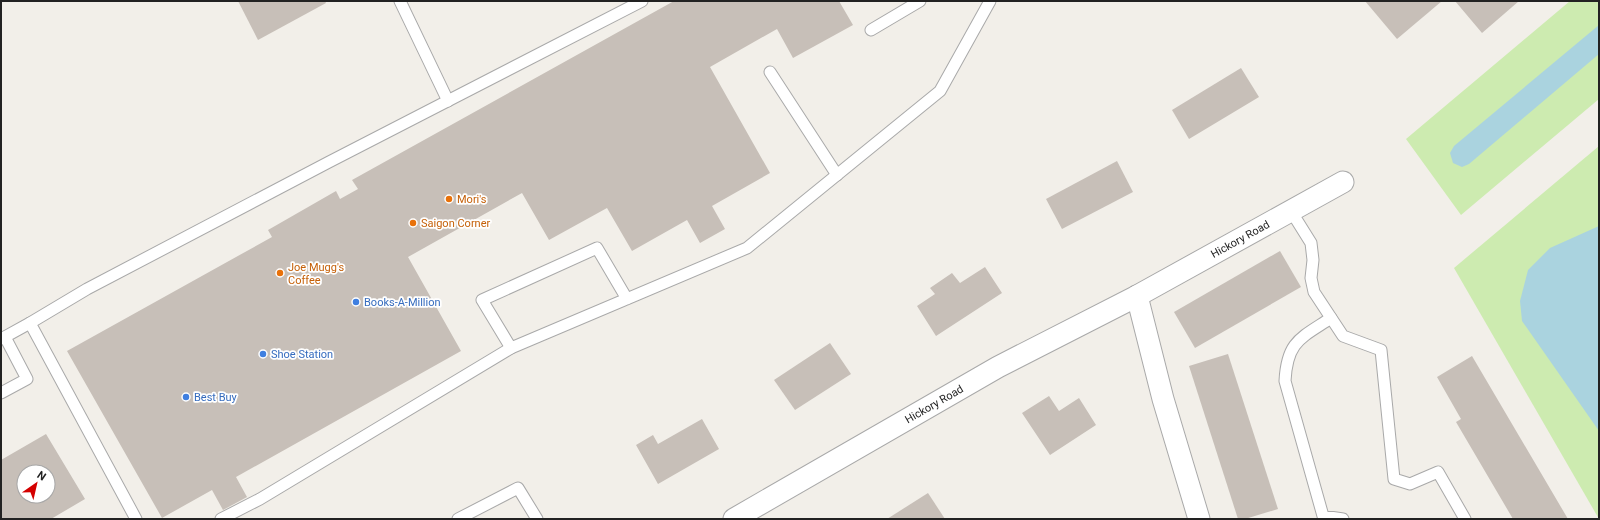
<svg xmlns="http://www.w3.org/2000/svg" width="1600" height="520" viewBox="0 0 1600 520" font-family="Roboto,sans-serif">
  <rect width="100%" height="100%" fill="#f2efe9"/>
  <!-- grass -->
  <g fill="#cdebb0">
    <path d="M1570,1H1599V99L1461,215L1406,139Z"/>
    <path d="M1599,146V519L1454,268Z"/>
  </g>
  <!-- water -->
  <g fill="#aad3df">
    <path d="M1599,25V54L1469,164L1462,167L1453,163L1450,153L1454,146Z"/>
    <path d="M1599,226V431L1522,321L1520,301L1528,270L1550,248Z"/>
  </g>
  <!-- building -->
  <g fill="#c7bfb8" fill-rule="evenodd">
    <path d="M238,1H325L326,3L258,40Z"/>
    <path d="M674,1H839L853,25L793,58L777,29L710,67L770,173L712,206L725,229L700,243L687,220L632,251L607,208L549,240L522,193L408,257L461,351L236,477L247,497L223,510L212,490L162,518L67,351L272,237L268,230L336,191L340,199L358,189L352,180Z"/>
    <path d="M1365,1H1442L1397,39Z"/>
    <path d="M1455,1H1519L1482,33Z"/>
    <path d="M1241,68L1259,97L1189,139L1172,110Z"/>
    <path d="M1117,161L1133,192L1062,229L1046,199Z"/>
    <path d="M1280,251L1301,287L1195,348L1174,312Z"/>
    <path d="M985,267L1002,293L936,336L917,306L935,294L930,288L952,273L960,283Z"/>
    <path d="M830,343L851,374L795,410L774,380Z"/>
    <path d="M1228,354L1278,509L1245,519H1238L1189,366Z"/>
    <path d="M1472,356L1568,519H1513L1456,422L1461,419L1437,377Z"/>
    <path d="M1049,396L1059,411L1079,398L1096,425L1050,455L1022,413Z"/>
    <path d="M702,419L719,449L658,484L636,445L653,435L658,444Z"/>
    <path d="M46,434L85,499L51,519H1V460ZM24,472H48V496H24Z"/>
    <path d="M928,493L945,519H887Z"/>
  </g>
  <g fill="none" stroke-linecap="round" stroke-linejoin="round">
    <!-- lane casing -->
    <g stroke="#a9a9a9" stroke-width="13">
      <g id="lane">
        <path d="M400,1L448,101"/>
        <path d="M871,30L920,1"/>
        <path d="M770,72L837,175"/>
        <path d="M1291,211L1311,243L1313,260L1311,278L1314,292L1343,336L1381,350L1394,479L1410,484L1438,472L1465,519"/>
        <path d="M627,299L597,248L482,300L511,348L747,248L940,91L990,1"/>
        <path d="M1331,318C1301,338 1287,341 1285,381L1323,516L1343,519"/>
        <path d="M1,339L30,323"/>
        <path d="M1,393L27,379L5,337"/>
        <path d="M136,519L30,323L87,289L329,162L642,1"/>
        <path d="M221,519L260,499L511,348"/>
        <path d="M458,519L518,488L537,519"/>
      </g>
    </g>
    <!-- street casing -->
    <g stroke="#a9a9a9" stroke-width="23">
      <g id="street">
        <path d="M1137,296L1163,399L1199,519"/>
        <path d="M734,519L998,367L1137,296L1343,182"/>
      </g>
    </g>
    <!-- lane -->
    <use href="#lane" stroke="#fff" stroke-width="11"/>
    <!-- street -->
    <use href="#street" stroke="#fff" stroke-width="21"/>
  </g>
  <!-- markers -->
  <g fill="#e8710a" stroke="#fff" stroke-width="1.5">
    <circle cx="449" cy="199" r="4"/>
    <circle cx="413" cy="223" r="4"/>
    <circle cx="280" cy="273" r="4"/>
  </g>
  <g fill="#3f7fe0" stroke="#fff" stroke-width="1.5">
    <circle cx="356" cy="302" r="4"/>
    <circle cx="263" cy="354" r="4"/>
    <circle cx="186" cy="397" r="4"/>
  </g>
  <g text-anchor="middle" stroke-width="3.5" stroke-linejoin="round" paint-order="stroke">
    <!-- food labels -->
    <g font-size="11" fill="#c56008" stroke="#fff" text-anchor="start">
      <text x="457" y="203">Mori's</text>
      <text x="421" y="227">Saigon Corner</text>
      <text x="288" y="271">Joe Mugg's<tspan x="288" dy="13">Coffee</tspan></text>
    </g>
    <!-- street labels -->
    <g font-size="11" fill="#222" stroke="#fff">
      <text transform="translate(1240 239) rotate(-29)" y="4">Hickory Road</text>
      <text transform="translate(934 404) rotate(-30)" y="4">Hickory Road</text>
    </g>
    <!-- shop labels -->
    <g font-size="11" fill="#366cbe" stroke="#fff" text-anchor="start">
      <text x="364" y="306">Books-A-Million</text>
      <text x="271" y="358">Shoe Station</text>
      <text x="194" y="401">Best Buy</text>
    </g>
  </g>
  <!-- border -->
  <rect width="1600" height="520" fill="none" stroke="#222222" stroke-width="4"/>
  <!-- north arrow -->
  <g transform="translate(36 484) rotate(34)"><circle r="19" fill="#ffffff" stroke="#a7a7a7"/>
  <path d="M0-3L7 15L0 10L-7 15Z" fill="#d40000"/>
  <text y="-6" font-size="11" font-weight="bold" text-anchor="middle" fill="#222222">N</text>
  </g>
</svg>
